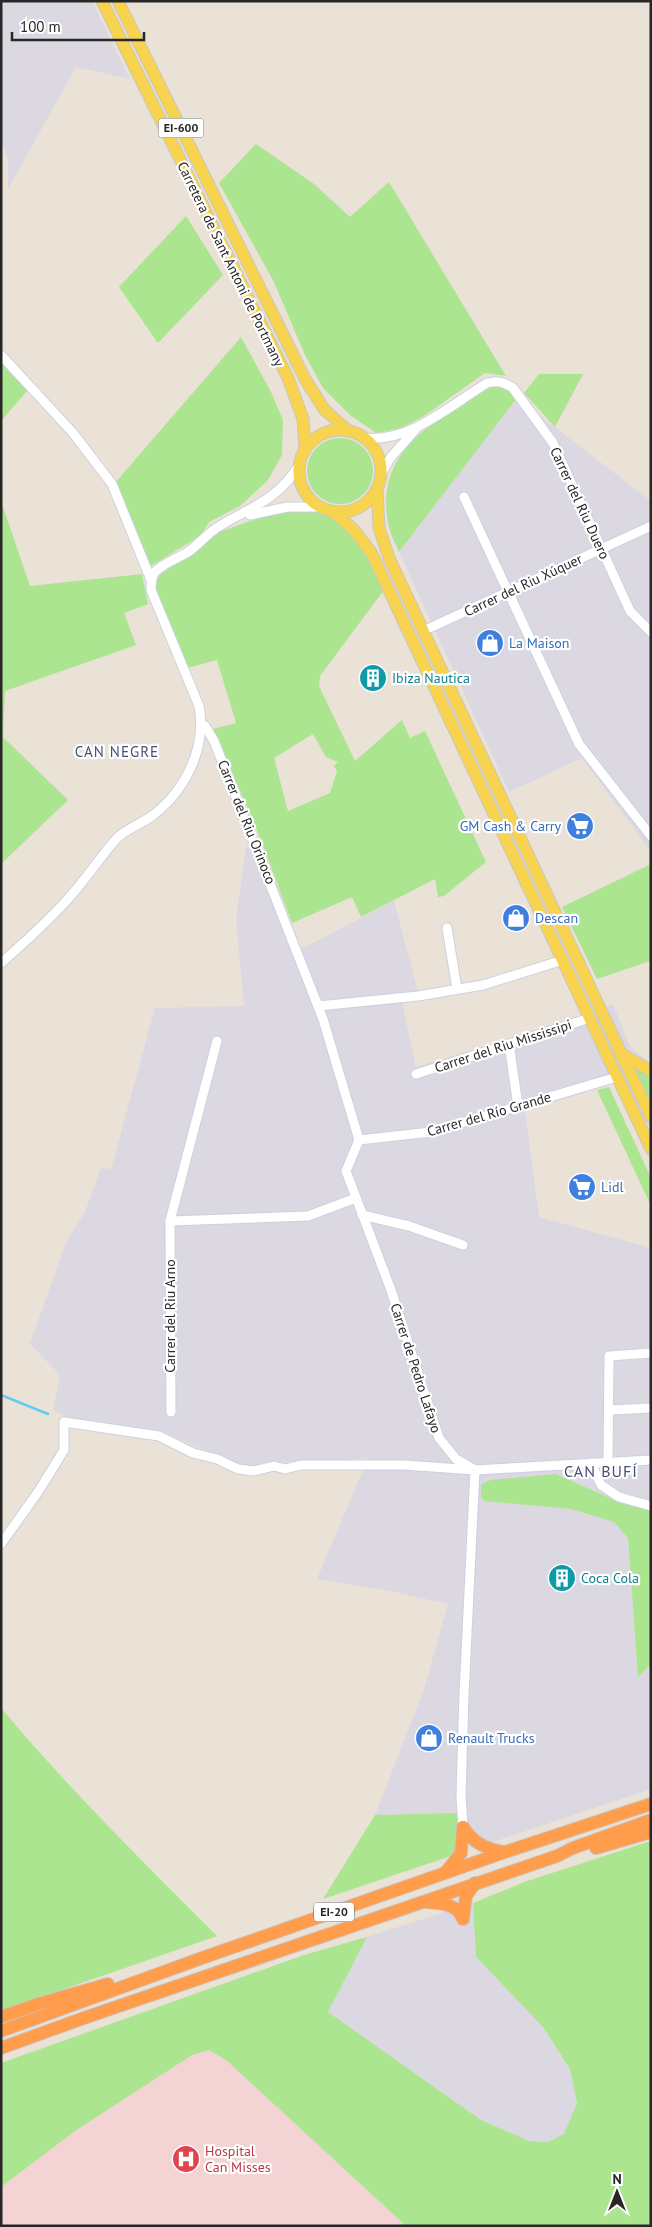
<svg xmlns="http://www.w3.org/2000/svg" width="652" height="2227" viewBox="0 0 652 2227" font-family="'PT Sans',sans-serif">
  <rect width="100%" height="100%" fill="#ebe2d7"/>
  <!-- industrial -->
  <g fill="#dbd8e2">
    <path d="M1,1H92L130,79L76,67L8,189V158L1,142Z"/>
    <path d="M517,398L651,501V852L582,758L509,792L399,552Z"/>
    <path d="M261,843L301,949L394,901L418,992L402,1003L416,1067L576,1020L613,1004L630,1046L651,1064V1161L614,1083L525,1111L539,1217L651,1248V1501L614,1489L612,1499L556,1474L481,1497L484,1501L571,1509L614,1522L628,1538L638,1677L651,1664V1789L493,1842L477,1838L457,1813L375,1815L423,1692L448,1604L390,1591L317,1579L365,1465L366,1458L327,1462H281L248,1466L222,1458L166,1433L64,1416L53,1409L60,1375L30,1344L66,1242L85,1212L101,1168L111,1169L155,1008L244,1006L236,919L246,848Z"/>
    <path d="M473,1903L476,1957L543,2027L570,2069L577,2103L564,2134L548,2142L529,2141L481,2120L328,2012L367,1937Z"/>
  </g>
  <!-- medical -->
  <path fill="#f3d3d4" d="M209,2050L226,2060L406,2226H1V2187L75,2131L192,2055Z"/>
  <!-- green -->
  <g fill="#abe58f" fill-rule="evenodd">
    <path d="M256,144L314,184L350,217L389,182L506,376L485,373L424,416L401,428L376,433L350,415L323,388L305,355L274,282L219,183Z"/>
    <path d="M186,216L223,275L158,343L119,287Z"/>
    <path d="M241,337L271,392L283,420L282,455L268,480L240,506L209,522L200,536L149,567L115,483Z"/>
    <path d="M1,362L27,391L1,421Z"/>
    <path d="M539,374H583L555,427L524,393Z"/>
    <path d="M498,384L510,390L517,398L399,552C395,543 390,533 388,523C375,447 437,421 491,386Z"/>
    <circle cx="340" cy="471" r="33"/>
    <path d="M1,501L30,586L142,574L148,604L124,613L136,645L5,691L3,737L68,800L1,864Z"/>
    <path d="M282,512C292,512 303,511 313,512C351,517 369,561 384,590L320,676L319,686L355,761L402,720L410,738L425,731L486,862L444,896L438,897L435,879L361,917L352,897L292,923L255,825L213,729L236,723L217,660L187,668L154,589L155,581L161,574L204,545L217,533L247,522ZM313,734L326,757L338,762L334,766L337,771L330,793L288,811L274,758Z"/>
    <path d="M651,864L650,961L597,979L562,907Z"/>
    <path d="M635,1069L651,1075V1102Z"/>
    <path d="M609,1087L651,1178V1206L597,1090Z"/>
    <path d="M556,1474L612,1499L651,1511V1664L638,1677L628,1538L614,1522L571,1509L484,1501L481,1497V1484L491,1480Z"/>
    <path d="M1,1708C69,1789 143,1862 217,1936L1,2011Z"/>
    <path d="M457,1813V1850L451,1856L323,1899L375,1815Z"/>
    <path d="M651,1841V2226H406L226,2060L209,2050L192,2055L75,2131L1,2187V2063L304,1955L367,1937L328,2012L481,2120L529,2141L548,2142L564,2134L577,2103L570,2069L543,2027L476,1957L473,1903L527,1881Z"/>
  </g>
  <g fill="none" stroke-linecap="round" stroke-linejoin="round">
    <!-- stream -->
    <path stroke="#62cbf4" stroke-width="2.5" d="M1,1395L48,1414"/>
    <!-- minor casing -->
    <g stroke="#ccd0e1" stroke-width="11">
      <g id="minor">
        <path d="M1,355L73,433L112,484L151,580"/>
        <path d="M365,438C409,443 451,405 487,383C497,380 504,382 513,388L553,443L630,611L651,632"/>
        <path d="M381,474L391,457L416,429"/>
        <path d="M464,497L579,744L651,836"/>
        <path d="M250,515L287,507H321"/>
        <path d="M423,631L651,526"/>
        <path d="M201,724L205,726L214,741L323,1019L359,1140L346,1171L391,1290L439,1438L456,1459L475,1470"/>
        <path d="M447,928L457,989"/>
        <path d="M1,963C24,943 46,923 67,900C85,881 99,858 117,838C126,829 141,824 152,816C185,791 207,748 199,706L151,590C151,584 151,577 155,572C163,563 179,558 188,552C199,544 207,534 218,527C252,506 277,501 300,464"/>
        <path d="M318,1006L418,996L483,985L563,960"/>
        <path d="M217,1041L170,1221L308,1216L356,1198"/>
        <path d="M509,1044L518,1106"/>
        <path d="M416,1074L590,1018"/>
        <path d="M359,1140L431,1132L617,1077"/>
        <path d="M362,1215L409,1226L463,1245"/>
        <path d="M170,1221L171,1412"/>
        <path d="M610,1410L651,1408"/>
        <path d="M608,1462L609,1356L651,1353"/>
        <path d="M591,1463L601,1485L619,1497L651,1506"/>
        <path d="M1,1544L38,1492L64,1450V1422L159,1436L193,1453L217,1459L238,1469L254,1471L274,1466L285,1469L301,1465H404L475,1470L651,1460"/>
        <path d="M463,1827L461,1796L464,1694L475,1470"/>
      </g>
    </g>
    <!-- major casing -->
    <g stroke="#c7c7c7" stroke-width="13">
      <g id="major">
        <path d="M102,1L288,378L303,419L305,450"/>
        <path d="M118,1L305,379L324,409L347,430"/>
        <circle cx="340" cy="471" r="41"/>
        <path d="M377,489L379,528L389,558L651,1117"/>
        <path d="M332,511L353,529L371,552L651,1149"/>
        <path d="M620,1053L651,1071"/>
      </g>
    </g>
    <!-- highway casing -->
    <g stroke="#c7c7c7" stroke-width="14">
      <g id="highway">
        <path d="M463,1827C473,1843 486,1849 504,1852"/>
        <path d="M596,1848L651,1832"/>
        <path d="M446,1872L461,1853L463,1827"/>
        <path d="M425,1902C440,1903 457,1903 463,1919"/>
        <path d="M463,1919L466,1896L475,1883"/>
        <path d="M1,2017L38,2004L108,1984"/>
        <path d="M1,2031L202,1958L505,1852L651,1804"/>
        <path d="M1,2048L84,2018L557,1856L573,1848L651,1820"/>
      </g>
    </g>
    <!-- minor -->
    <use href="#minor" stroke="#fff" stroke-width="9"/>
    <!-- major -->
    <use href="#major" stroke="#f7d34f" stroke-width="11"/>
    <!-- highway -->
    <use href="#highway" stroke="#ff9d4d" stroke-width="12"/>
  </g>
  <!-- icons -->
  <defs>
    <g id="shop-disc" transform="scale(1.4375)"><circle r="9.5" fill="#3f7fe0" stroke="#fff"/><path d="M-5-2.5h2.3a2.7 3.5 0 0 1 5.4 0H5L5.5 6h-11ZM-1.5-2.5h3a1.5 2.3 0 0 0-3 0Z" fill="#fff"/></g>
    <g id="building-disc" transform="scale(1.4375)"><circle r="9.5" fill="#0f9aa8" stroke="#fff"/><path d="M-4-6H4V6H1V3H-1V6H-4ZM-2.5-4.3h1.7v1.8h-1.7ZM.8-4.3h1.7v1.8H.8ZM-2.5-1h1.7V.8h-1.7ZM.8-1h1.7V.8H.8Z" fill="#fff"/></g>
    <g id="supermarket-disc" transform="scale(1.4375)"><circle r="9.5" fill="#3f7fe0" stroke="#fff"/><path d="M-6-5.5h2.5l.6 2H6L4.5 2H-2.5L-4.4-4H-6ZM-1.5 3.2a1.3 1.3 0 1 0 .1 0ZM3 3.2a1.3 1.3 0 1 0 .1 0Z" fill="#fff"/></g>
    <g id="hospital-disc" transform="scale(1.4375)"><circle r="9.5" fill="#e0444e" stroke="#fff"/><path d="M-5-5h3v3.5h4V-5h3V5h-3V1.5h-4V5h-3Z" fill="#fff"/></g>
  </defs>
  <g fill-rule="evenodd">
    <use href="#shop-disc" x="490" y="643"/>
    <use href="#building-disc" x="373" y="678"/>
    <use href="#supermarket-disc" x="580" y="826"/>
    <use href="#shop-disc" x="516" y="918"/>
    <use href="#supermarket-disc" x="582" y="1187"/>
    <use href="#building-disc" x="562" y="1578"/>
    <use href="#shop-disc" x="429" y="1738"/>
    <use href="#hospital-disc" x="186" y="2159"/>
  </g>
  <g text-anchor="middle" stroke-width="4.5" stroke-linejoin="round" paint-order="stroke">
    <!-- shield labels -->
    <g fill="#fff" stroke="#686868" stroke-width="1">
      <rect x="158.5" y="118.5" width="45" height="19" rx="4"/>
      <rect x="314" y="1902.5" width="40" height="19" rx="4"/>
    </g>
    <g font-size="12" font-weight="bold" fill="#272727">
      <text x="181" y="132">EI-600</text>
      <text x="334" y="1916">EI-20</text>
    </g>
    <!-- street labels -->
    <g font-size="14" fill="#272727" stroke="#fff">
      <text transform="translate(231 264) rotate(64)" y="5">Carretera de Sant Antoni de Portmany</text>
      <text transform="translate(580 503) rotate(65)" y="5">Carrer del Riu Duero</text>
      <text transform="translate(523 585) rotate(-25)" y="5">Carrer del Riu Xúquer</text>
      <text transform="translate(247 822) rotate(68)" y="5">Carrer del Riu Orinoco</text>
      <text transform="translate(503 1046) rotate(-18)" y="5">Carrer del Riu Mississipi</text>
      <text transform="translate(489 1114) rotate(-16)" y="5">Carrer del Río Grande</text>
      <text transform="translate(170 1316) rotate(-90)" y="5">Carrer del Riu Arno</text>
      <text transform="translate(416 1368) rotate(72)" y="5">Carrer de Pedro Lafayo</text>
    </g>
    <!-- shop labels -->
    <g font-size="14" fill="#366cbe" stroke="#fff" text-anchor="start">
      <text x="509" y="648">La Maison</text>
      <text x="561" y="831" text-anchor="end">GM Cash &amp; Carry</text>
      <text x="535" y="923">Descan</text>
      <text x="601" y="1192">Lidl</text>
      <text x="448" y="1743">Renault Trucks</text>
    </g>
    <!-- culture labels -->
    <g font-size="14" fill="#0d838f" stroke="#fff" text-anchor="start">
      <text x="392" y="683">Ibiza Nautica</text>
      <text x="581" y="1583">Coca Cola</text>
    </g>
    <!-- health labels -->
    <g font-size="14" fill="#be3a42" stroke="#fff" text-anchor="start">
      <text x="205" y="2156">Hospital<tspan x="205" dy="16">Can Misses</tspan></text>
    </g>
    <!-- neighbourhood labels -->
    <g font-size="15" letter-spacing="1" fill="#464e79" stroke="#fff">
      <text x="117" y="757">CAN NEGRE</text>
    </g>
    <!-- quarter labels -->
    <g font-size="16" letter-spacing="1" fill="#464e79" stroke="#fff">
      <text x="601" y="1477">CAN BUFÍ</text>
    </g>
  </g>
  <!-- border -->
  <rect width="652" height="2227" fill="none" stroke="#272727" stroke-width="5"/>
  <!-- north arrow -->
  <g transform="translate(617 2192)" stroke="#ffffff" stroke-width="4" paint-order="stroke">
  <path d="M0-4L9 19L0 12L-9 19Z" fill="#272727"/>
  <text y="-8" font-size="14" font-weight="bold" text-anchor="middle" fill="#272727">N</text>
  </g>
  <!-- scale -->
  <path d="M12 32v8h132v-8" fill="none" stroke="#272727" stroke-width="2.5"/>
  <text x="20" y="32" font-size="15" fill="#272727" stroke="#ffffff" stroke-width="4" paint-order="stroke">100 m</text>
</svg>
